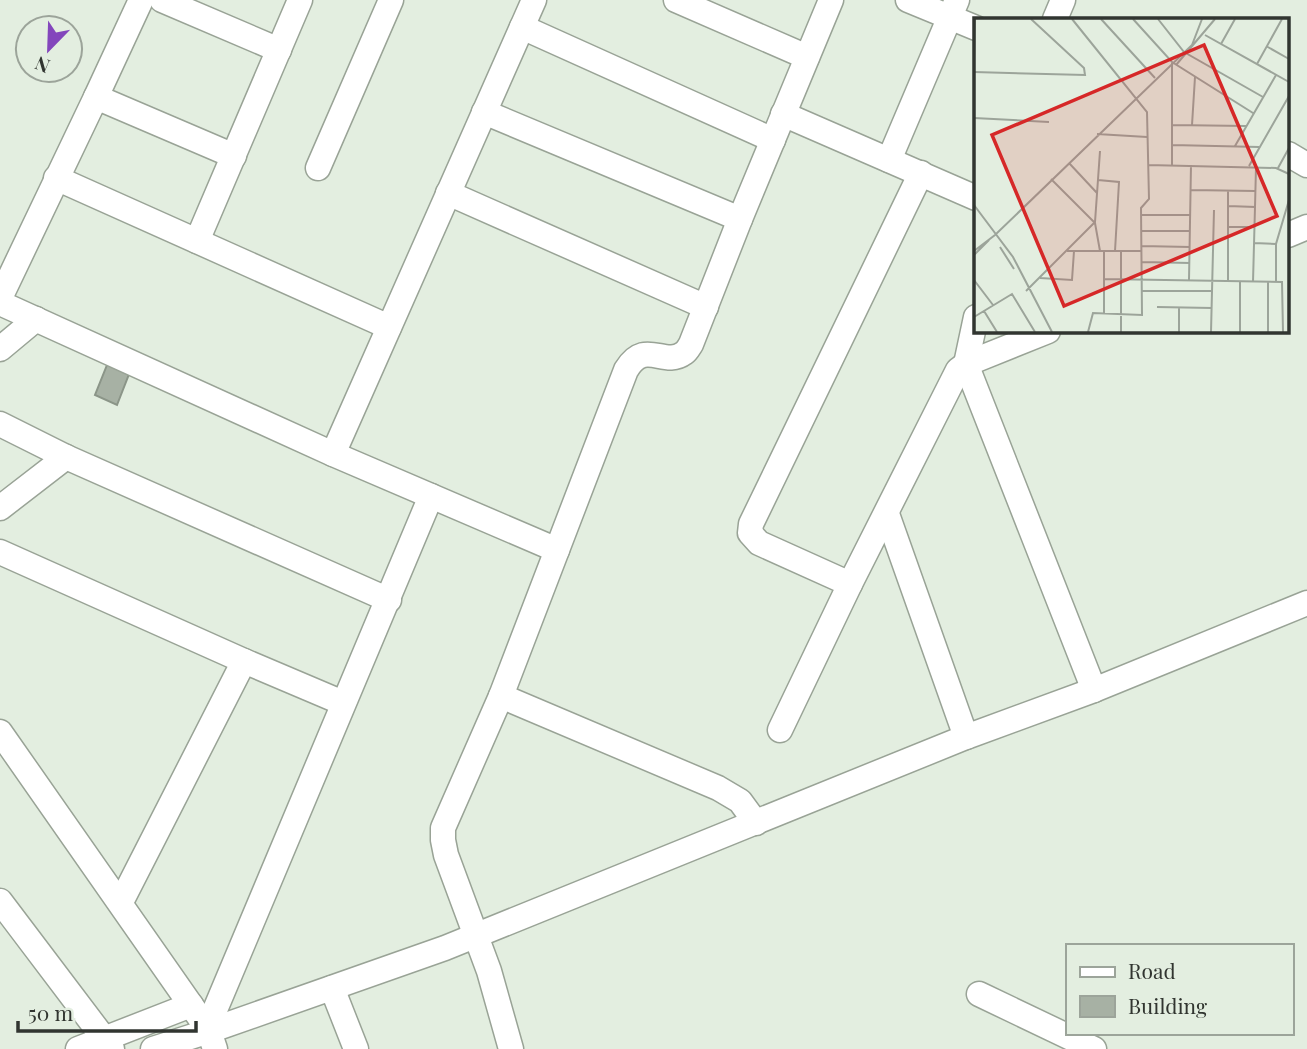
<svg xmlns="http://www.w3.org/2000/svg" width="1307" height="1049" viewBox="0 0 1307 1049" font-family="'Playfair Display',serif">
  <rect width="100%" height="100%" fill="#e3eee0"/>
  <!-- building -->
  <path fill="#a7b1a4" stroke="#8b9588" stroke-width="2" d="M109,360L131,369L117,405L95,395Z"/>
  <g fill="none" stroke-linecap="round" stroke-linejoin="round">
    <!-- minor casing -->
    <g stroke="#99a396" stroke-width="27">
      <g id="minor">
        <path d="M141,0L96,97L234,156"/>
        <path d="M162,0L279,50"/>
        <path d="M676,0L807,57"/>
        <path d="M908,0L976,28"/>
        <path d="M1055,19L1063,0"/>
        <path d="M522,27L773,140"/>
        <path d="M484,112L740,219"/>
        <path d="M783,114L976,198"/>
        <path d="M1288,154L1307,165"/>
        <path d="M889,160L957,0"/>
        <path d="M318,168L391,0"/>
        <path d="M56,178L389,327"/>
        <path d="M448,193L706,307"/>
        <path d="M1288,235L1307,227"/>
        <path d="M197,241L300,0"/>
        <path d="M0,298L96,97"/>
        <path d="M0,303L333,454L557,550"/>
        <path d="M976,317L966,364L1094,690"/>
        <path d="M0,349L36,319"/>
        <path d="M0,424L66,457L389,600"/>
        <path d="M333,454L534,0"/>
        <path d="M0,508L66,457"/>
        <path d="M887,514L966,737"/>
        <path d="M0,552L244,661L343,703"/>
        <path d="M850,584L759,543L750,533L751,524L921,173"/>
        <path d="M501,696L718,788L740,801L756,823"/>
        <path d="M780,730L850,584L958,370L966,364L1048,331"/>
        <path d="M0,732L209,1031L215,1049"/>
        <path d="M0,901L112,1049"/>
        <path d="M121,902L244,661"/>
        <path d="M332,988L356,1049"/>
        <path d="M979,994L1094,1049"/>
        <path d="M207,1029L431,496"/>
        <path d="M78,1049L191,1005"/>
        <path d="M153,1049L209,1031L445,948L966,737L1094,690L1307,603"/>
        <path d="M511,1049L489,971L446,855L443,840V828L501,696L626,370C645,338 664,368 684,353C687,351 689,347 691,344L740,219L831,0"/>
      </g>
    </g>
    <!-- minor -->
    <use href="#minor" stroke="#fff" stroke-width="24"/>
  </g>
  <!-- overview -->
  <g transform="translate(974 18)">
    <rect width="315" height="315" fill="#e3eee0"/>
    <path fill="none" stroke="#9ca49a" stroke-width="2" d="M98,1L173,94L175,181L167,190L168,297L119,295L114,314M127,1L181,60M159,1L198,44L279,95M184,1L210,34L289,79M231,17L315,64M247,26L261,1M292,28L315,41M0,40L1,1M198,45V147M283,46L308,1M202,47L241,1M0,54L111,57L110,50L57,1M0,100L75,104M198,107L272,108M218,107L221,59M123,116L173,119M198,127L285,129M261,128L302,57M95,145L123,175M174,147L302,150L315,156M275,148L315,78M304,150L315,130M77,161L121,205L126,233M124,162L145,164L141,233M217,172L281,173M0,187L39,239L78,314M254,188L281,189L279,264M281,189L282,149M167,197H217M254,209H280M167,213H216M280,225L302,226M167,228L216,229M26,229L40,251M0,233L21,217L218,27L228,1M93,233H168M147,233V314M0,237L15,222M168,244L216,245M66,260L98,262L100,233M130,261L308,264L309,314M0,262L19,287M215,262L217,147M254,263V172M302,264V226L315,182M52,273L121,204L126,133M168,273H238M183,289L238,290M10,293L23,314M130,296V233M0,299L38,276L61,314M205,314V290M237,314L240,192M266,314V263M294,314V264"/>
    <path fill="#d62828" fill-opacity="0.15" stroke="#d62828" stroke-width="3.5" d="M230,27L303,198L90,288L18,117Z"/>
    <rect width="315" height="315" fill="none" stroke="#313530" stroke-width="3.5"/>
  </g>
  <!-- legend -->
  <rect x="1066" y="944" width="228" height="91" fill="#e3eee0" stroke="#9ca49a" stroke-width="2"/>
  <rect x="1080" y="967" width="35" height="10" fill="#ffffff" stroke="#9ca49a" stroke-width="2"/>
  <text x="1128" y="979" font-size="21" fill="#313530">Road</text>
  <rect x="1080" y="996" width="35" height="21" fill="#a7b1a4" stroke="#9ca49a" stroke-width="2"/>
  <text x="1128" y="1014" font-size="21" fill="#313530">Building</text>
  <!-- north arrow -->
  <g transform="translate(49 49) rotate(203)"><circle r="33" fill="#e3eee0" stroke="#9ca49a" stroke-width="2"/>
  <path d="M0-5L12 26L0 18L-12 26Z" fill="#8346bc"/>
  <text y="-10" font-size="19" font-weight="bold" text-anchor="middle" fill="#313530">N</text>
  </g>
  <!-- scale -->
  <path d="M18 1021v10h178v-10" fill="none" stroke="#313530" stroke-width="3.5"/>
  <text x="28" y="1021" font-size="21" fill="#313530" stroke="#e3eee0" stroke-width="5" paint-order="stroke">50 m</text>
</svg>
